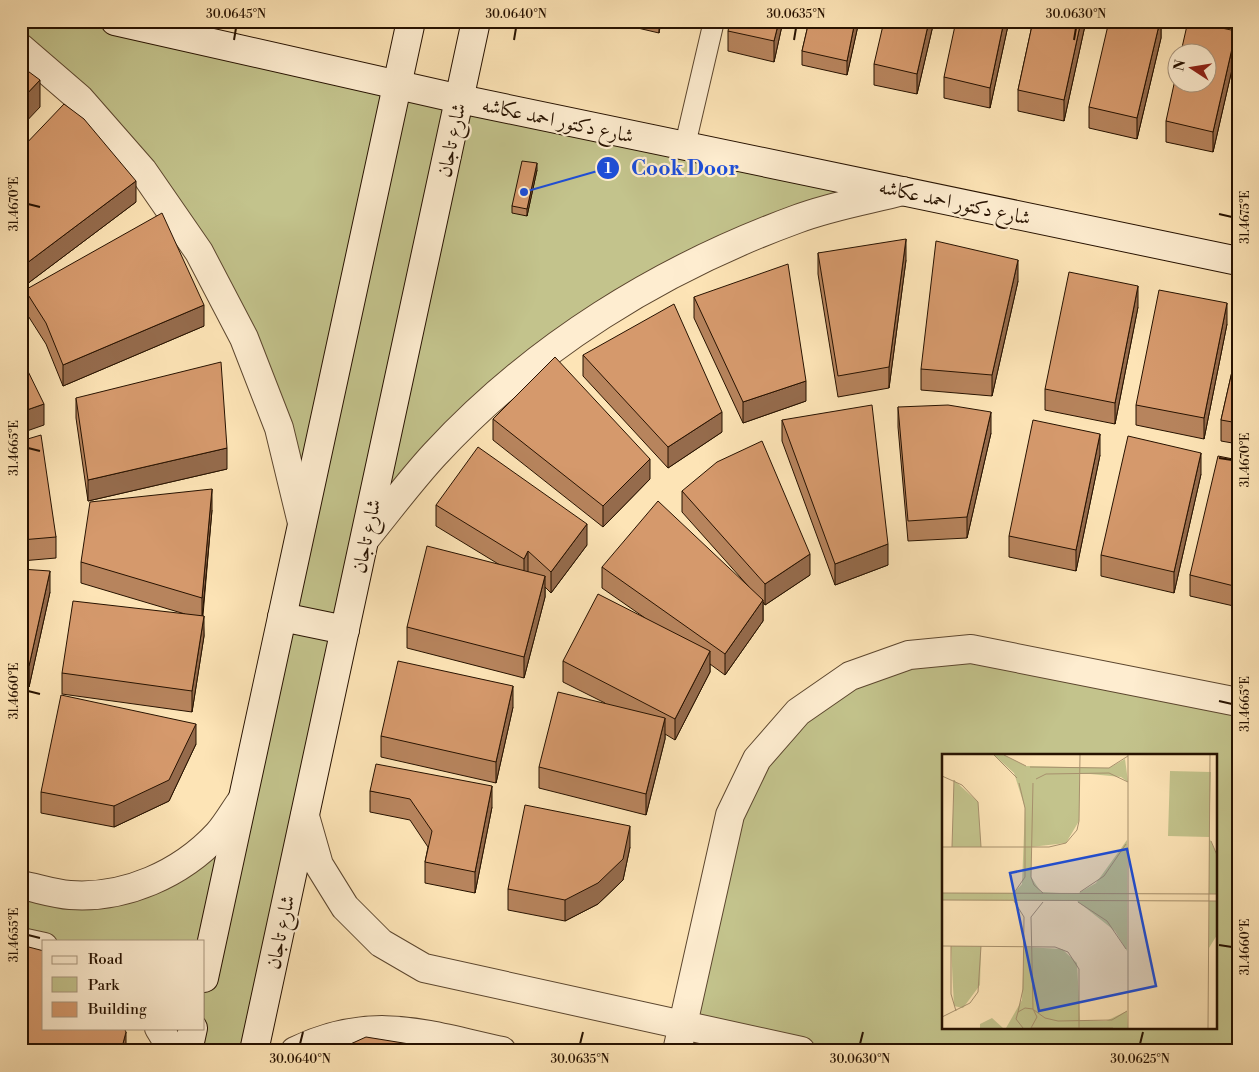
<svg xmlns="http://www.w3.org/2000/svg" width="1259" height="1072" viewBox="0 0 1259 1072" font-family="'Libre Bodoni',Amiri,serif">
  <rect width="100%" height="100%" fill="#fde4b6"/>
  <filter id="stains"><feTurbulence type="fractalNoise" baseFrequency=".004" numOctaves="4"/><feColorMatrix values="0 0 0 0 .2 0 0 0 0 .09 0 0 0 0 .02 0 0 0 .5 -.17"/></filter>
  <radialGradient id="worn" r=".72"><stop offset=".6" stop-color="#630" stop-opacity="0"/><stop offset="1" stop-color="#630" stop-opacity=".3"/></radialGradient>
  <!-- green -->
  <g fill="#c3c38c" stroke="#756a46" fill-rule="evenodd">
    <path d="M21,21H115L903,191L798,218L515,378L365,539L254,1051H173L159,1028H204V941L21,942V885L151,882L242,800L302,523L202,259L21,48Z"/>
    <path d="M971,649L1238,702V1051H677L757,759L850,676ZM943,756H1215V1028H943Z"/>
  </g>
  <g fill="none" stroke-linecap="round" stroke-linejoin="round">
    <!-- lane casing -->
    <g stroke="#5c462e" stroke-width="22">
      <path id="lane" d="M685,145L714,21"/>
    </g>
    <!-- street casing -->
    <g stroke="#5c462e" stroke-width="30">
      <g id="street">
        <path d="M21,48L79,98L143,171L199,252L244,338L279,428L302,523"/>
        <path d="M365,539C388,511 410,481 435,454C534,347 660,269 797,219C831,206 868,200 903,191"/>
        <path d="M305,816L319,865L345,907L381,943L424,968L801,1051"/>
        <path d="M21,885C37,888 54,894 70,895C125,899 181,874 218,834C227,824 234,811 242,800"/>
        <path d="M21,942L44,947"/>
        <path d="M159,1028L173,1051"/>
        <path d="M295,1051C372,1014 424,1034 502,1051"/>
        <path d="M677,1051L730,815L757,759L798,712L850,676L909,655L971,649L1238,702"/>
      </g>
    </g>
    <!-- secondary casing -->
    <g stroke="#271200" stroke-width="30">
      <g id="secondary">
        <path d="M115,21L460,99L1238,261"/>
        <path d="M282,617L345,630"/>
        <path d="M204,978L411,21"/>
        <path d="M188,1051L193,1028"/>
        <path d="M254,1051L476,21"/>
      </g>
    </g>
    <!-- lane -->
    <use href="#lane" stroke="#feedd0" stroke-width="20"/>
    <!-- street -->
    <use href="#street" stroke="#feedd0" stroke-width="28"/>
    <!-- secondary -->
    <use href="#secondary" stroke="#feedd0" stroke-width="28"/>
  </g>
  <!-- wall -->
  <g fill="#b7845d" stroke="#271200">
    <path d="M612,21H661L659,33L612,22Z"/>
    <path d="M783,21L774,62L728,51V31Z"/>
    <path d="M809,21H859L847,75L802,65V51Z"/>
    <path d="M934,21L917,94L874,85V64Z"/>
    <path d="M1009,21L990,108L944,98V77Z"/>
    <path d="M1033,21H1086L1064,121L1018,111V90Z"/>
    <path d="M1161,21V38L1137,139L1089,128V107Z"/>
    <path d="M1236,52L1213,152L1166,142V121Z"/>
    <path d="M1238,124V163L1234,162V141Z"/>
    <path d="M21,149L136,202L23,287L21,285Z"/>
    <path d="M537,170L527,216L512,213V206Z"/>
    <path d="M818,253L906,260L889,388L838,397L818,274Z"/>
    <path d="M1018,281L992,396L921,390V369Z"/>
    <path d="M25,290L204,326L63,386L46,344L25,311Z"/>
    <path d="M694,297L806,401L743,423L694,318Z"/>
    <path d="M1138,307L1115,424L1045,410V389Z"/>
    <path d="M1227,324L1204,439L1136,425V405Z"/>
    <path d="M1238,345V444L1221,441V420Z"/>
    <path d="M583,355L722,432L668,468L583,376Z"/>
    <path d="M76,398L227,469L88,501L76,418Z"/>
    <path d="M898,407L991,433L967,538L908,541L898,427Z"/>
    <path d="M493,419L650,479L603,527L493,440Z"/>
    <path d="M782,420L888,565L835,585L782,441Z"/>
    <path d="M21,441L56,537V558L21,561Z"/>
    <path d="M1100,455L1076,571L1009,557V536Z"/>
    <path d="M1238,460V607L1190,596V575Z"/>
    <path d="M1201,474L1174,593L1101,576V555Z"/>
    <path d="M682,491L810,575L765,605L763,602V621L725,675L710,664V672L675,740L665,734V739L646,815L539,788V767L605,703L563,682V661L645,618L602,588V567L749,587L682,512Z"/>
    <path d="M436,505L587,545L551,593L545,587V597L524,678L407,648V627L500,565L436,526Z"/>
    <path d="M212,510L203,615L204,636L192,712L62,694V673L185,614L81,583V562Z"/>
    <path d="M21,569L50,592L29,687L21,685Z"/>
    <path d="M513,707L496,783L381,757V736Z"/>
    <path d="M196,744L169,801L114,827L41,813V792Z"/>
    <path d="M370,791L492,807L475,893L425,883V862L428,847L410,820L370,812Z"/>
    <path d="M630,847L623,880L598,904L565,921L508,910V889Z"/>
  </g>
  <!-- shaded-wall -->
  <g fill="#956b4c" stroke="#271200">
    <path d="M659,21H661L659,33Z"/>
    <path d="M779,21H783L774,62V41Z"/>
    <path d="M855,21H859L847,75V61Z"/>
    <path d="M929,21H934L917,94V74Z"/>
    <path d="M1004,21H1009L990,108V88Z"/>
    <path d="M1081,21H1086L1064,121V100Z"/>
    <path d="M1160,21H1161V38L1137,139V118Z"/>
    <path d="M1236,31V52L1213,152V132Z"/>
    <path d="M40,80V107L21,127V100Z"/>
    <path d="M537,163V170L527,216V209Z"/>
    <path d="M136,181V202L23,287V266Z"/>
    <path d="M906,239V260L889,388V367Z"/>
    <path d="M1018,260V281L992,396V375Z"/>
    <path d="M1138,286V307L1115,424V403Z"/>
    <path d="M1227,303V324L1204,439V418Z"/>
    <path d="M204,305V326L63,386V365Z"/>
    <path d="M806,381V401L743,423V402Z"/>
    <path d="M44,404V425L21,433V412Z"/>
    <path d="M722,412V432L668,468V447Z"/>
    <path d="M991,412V433L967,538V517Z"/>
    <path d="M1100,434V455L1076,571V550Z"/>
    <path d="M227,448V469L88,501V480Z"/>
    <path d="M1201,453V474L1174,593V572Z"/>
    <path d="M650,459V479L603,527V506Z"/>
    <path d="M212,489V510L202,619V598Z"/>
    <path d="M587,524V545L551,593V572Z"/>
    <path d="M888,544V565L835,585V564Z"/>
    <path d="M528,551V572L524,580V559Z"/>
    <path d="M810,554V575L765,605V584Z"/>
    <path d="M50,571V592L29,687V666Z"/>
    <path d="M545,576V597L524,678V657Z"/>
    <path d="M763,600V621L725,675V654Z"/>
    <path d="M204,616V636L192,712V691Z"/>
    <path d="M710,651V672L675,740V719Z"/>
    <path d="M513,686V707L496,783V762Z"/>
    <path d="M26,688V709L21,744V723Z"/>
    <path d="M665,718V739L646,815V794Z"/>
    <path d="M196,724V744L169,801L114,827V806Z"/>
    <path d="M492,786V807L475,893V872Z"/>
    <path d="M630,826V847L623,880L598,904L565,921V900Z"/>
    <path d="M126,1032V1051H121Z"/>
  </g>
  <!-- building -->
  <g fill="#d5996c" stroke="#271200">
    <path d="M730,21H779L774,41L728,31Z"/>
    <path d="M809,21H855L847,61L802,51Z"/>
    <path d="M884,21H929L917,74L874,64Z"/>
    <path d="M956,21H1004L990,88L944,77Z"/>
    <path d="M1033,21H1081L1064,100L1018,90Z"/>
    <path d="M1109,21H1160L1137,118L1089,107Z"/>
    <path d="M1188,21L1236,31L1213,132L1166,121L1176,75V82H1206V52H1181Z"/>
    <path d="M21,66L40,80L21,100Z"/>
    <path d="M64,104L84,119L136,181L23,266L21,264V231L22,230L21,229V149Z"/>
    <path d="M1238,124V142L1234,141Z"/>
    <path d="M522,161L537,163L527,209L512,206Z"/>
    <path d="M162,213L204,305L63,365L46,323L25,290Z"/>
    <path d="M906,239L889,367L838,376L818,253Z"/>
    <path d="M936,241L1018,260L992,375L921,369Z"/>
    <path d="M788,264L806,381L743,402L694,297Z"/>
    <path d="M1069,272L1138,286L1115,403L1045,389Z"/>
    <path d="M1159,290L1227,303L1204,418L1136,405Z"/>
    <path d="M674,304L722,412L668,447L583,355Z"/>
    <path d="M1238,345V423L1221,420Z"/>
    <path d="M21,357L44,404L21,412Z"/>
    <path d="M555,357L650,459L603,506L493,419Z"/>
    <path d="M221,362L227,448L88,480L76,398Z"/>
    <path d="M872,405L888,544L835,564L782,420Z"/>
    <path d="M948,405L991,412L967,517L908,521L898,407Z"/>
    <path d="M1033,420L1100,434L1076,550L1009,536Z"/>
    <path d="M41,435L56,537L21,540V441Z"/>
    <path d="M1128,436L1201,453L1174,572L1101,555Z"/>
    <path d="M762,441L810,554L765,584L682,491L717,462Z"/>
    <path d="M478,447L587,524L551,572L528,551L524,559L436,505Z"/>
    <path d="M1218,456L1238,460V587L1190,575Z"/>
    <path d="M212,489L202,598L81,562L90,502Z"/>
    <path d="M658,501L763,600L725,654L602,567Z"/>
    <path d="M427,546L545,576L524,657L407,627Z"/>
    <path d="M21,569L50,571L29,666L21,664Z"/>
    <path d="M598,594L710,651L675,719L563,661Z"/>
    <path d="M73,601L204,616L192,691L62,673Z"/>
    <path d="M398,661L513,686L496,762L381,736Z"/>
    <path d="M21,688H26L21,723Z"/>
    <path d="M558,692L665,718L646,794L539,767Z"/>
    <path d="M61,695L196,724L169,780L114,806L41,792Z"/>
    <path d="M376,764L492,786L475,872L425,862L432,831L410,799L370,791Z"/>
    <path d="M525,805L630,826L623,859L598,883L565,900L508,889Z"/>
    <path d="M21,945L44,951V1028H124L126,1032L121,1051H21Z"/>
    <path d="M366,1037L428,1047V1051H335Z"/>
  </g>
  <!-- ticks -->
  <path fill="none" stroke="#271200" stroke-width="2" d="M234,40L236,28M514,40L516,28M794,40L796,28M1074,40L1076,28M28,204L40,207M1219,214L1232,217M28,448L40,451M1219,458L1232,460M28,691L40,694M1219,701L1232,704M28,935L40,938M1219,945L1232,947M300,1044L303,1032M580,1044L583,1032M860,1044L863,1032M1140,1044L1143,1032"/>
  <g text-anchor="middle" stroke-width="4.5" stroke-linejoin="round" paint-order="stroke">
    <!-- street labels -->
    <g font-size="20" fill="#271200" stroke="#feedd0">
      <text transform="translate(558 120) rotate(12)" y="7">شارع دكتور احمد عكاشه</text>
      <text transform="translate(451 140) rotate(-78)" y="7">شارع تاجان</text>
      <text transform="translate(955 202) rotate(12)" y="7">شارع دكتور احمد عكاشه</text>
      <text transform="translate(366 536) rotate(-78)" y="7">شارع تاجان</text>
      <text transform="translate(280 932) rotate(-78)" y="7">شارع تاجان</text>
    </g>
  </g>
  <!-- overview -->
  <g transform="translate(942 754)">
    <rect width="275" height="275" fill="#fde4b6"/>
    <path d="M52,1H62L84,12L167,14L183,5L186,28L179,23L138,19L137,67L124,89L89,93V123L99,138L135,140L154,129L185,86V197L173,177L135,147L0,146V139H72L80,130L83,54L72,19ZM228,17L269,18L267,83L275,101V140H267V83L226,82ZM12,26L36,48L39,93H10ZM267,147H275V181L267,194ZM9,192H39L38,231L21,254L12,252ZM82,193L120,195L135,209L138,267H164L185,257L186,274H64L80,246ZM50,264L61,274H38V270Z" fill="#c3c38c"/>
    <path fill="none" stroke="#a7906d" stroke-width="1" d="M52,1L75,24M62,1L84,12M88,13L167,14L186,2M0,22L20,31L36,48L39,93M94,25L104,20L167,19L186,28M91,29L89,123L92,131L101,139M269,87L275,101M0,93H107L124,89L135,76L137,67L138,1M10,93L12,26M138,138L162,122L184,90M0,139L275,140M72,139L83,123V54L77,29M0,146L275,147M72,147L82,163L81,235L76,258M136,148L165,167L184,195M0,192L113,193L126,198L137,215V274M9,192V240L14,257M91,255L89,163L101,148M92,256L103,264L116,267L170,266L185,257M0,263L28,249L36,238L39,192M81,274L74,265L76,258L83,254L91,255L95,263L89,274M89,274H171M186,274V1M266,274L268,1"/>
    <path fill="#1d4ed8" fill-opacity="0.15" stroke="#1d4ed8" stroke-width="2.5" d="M185,95L214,232L97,257L68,119Z"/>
    <rect width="275" height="275" fill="none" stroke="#271200" stroke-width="2.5"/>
  </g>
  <!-- callouts -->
  <path fill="none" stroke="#1d4ed8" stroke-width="2" d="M524 192L608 168"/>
  <g fill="#1d4ed8" stroke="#feedd0" stroke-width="2">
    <circle cx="524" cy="192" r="5"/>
    <circle cx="608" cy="168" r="12"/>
  </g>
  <g font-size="15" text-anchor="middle" font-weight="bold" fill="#fff">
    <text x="608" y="173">1</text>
  </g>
  <g font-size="21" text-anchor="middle" font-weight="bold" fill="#1d4ed8" stroke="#feedd0" stroke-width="4.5" stroke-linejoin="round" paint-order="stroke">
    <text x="685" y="175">Cook Door</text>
  </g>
  <!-- margin -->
  <rect width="1259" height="1072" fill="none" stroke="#fde4b6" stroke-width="55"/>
  <!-- legend -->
  <rect x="42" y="940" width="162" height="90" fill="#feedd0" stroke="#a8957d"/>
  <rect x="52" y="956" width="25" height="8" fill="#feedd0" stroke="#a8957d"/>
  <text x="88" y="964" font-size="15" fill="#271200">Road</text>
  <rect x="52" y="977" width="25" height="15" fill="#c3c38c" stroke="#a8957d"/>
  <text x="88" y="990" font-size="15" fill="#271200">Park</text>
  <rect x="52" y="1002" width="25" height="15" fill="#d5996c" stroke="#a8957d"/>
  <text x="88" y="1014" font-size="15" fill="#271200">Building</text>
  <!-- north arrow -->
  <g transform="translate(1192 68) rotate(282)"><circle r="24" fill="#feedd0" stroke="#a8957d"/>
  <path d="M0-4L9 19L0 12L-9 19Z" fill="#8f2418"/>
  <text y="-8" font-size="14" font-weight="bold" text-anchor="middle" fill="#271200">N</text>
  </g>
  <rect x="28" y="28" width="1204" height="1016" fill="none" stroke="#271200" stroke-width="2"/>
  <g font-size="12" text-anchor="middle" fill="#271200">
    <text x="236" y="18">30.0645°N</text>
    <text x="516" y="18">30.0640°N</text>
    <text x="796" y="18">30.0635°N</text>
    <text x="1076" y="18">30.0630°N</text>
    <text transform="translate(14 204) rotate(-90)" y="4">31.4670°E</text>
    <text transform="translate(1245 217) rotate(-90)" y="4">31.4675°E</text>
    <text transform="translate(14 448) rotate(-90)" y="4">31.4665°E</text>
    <text transform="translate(1245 460) rotate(-90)" y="4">31.4670°E</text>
    <text transform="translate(14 691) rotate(-90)" y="4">31.4660°E</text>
    <text transform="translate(1245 704) rotate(-90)" y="4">31.4665°E</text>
    <text transform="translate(14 935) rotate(-90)" y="4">31.4655°E</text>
    <text transform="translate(1245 947) rotate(-90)" y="4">31.4660°E</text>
    <text x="300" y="1063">30.0640°N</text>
    <text x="580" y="1063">30.0635°N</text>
    <text x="860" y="1063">30.0630°N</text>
    <text x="1140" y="1063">30.0625°N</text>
  </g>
  <rect width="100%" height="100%" filter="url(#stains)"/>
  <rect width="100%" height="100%" fill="url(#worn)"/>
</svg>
